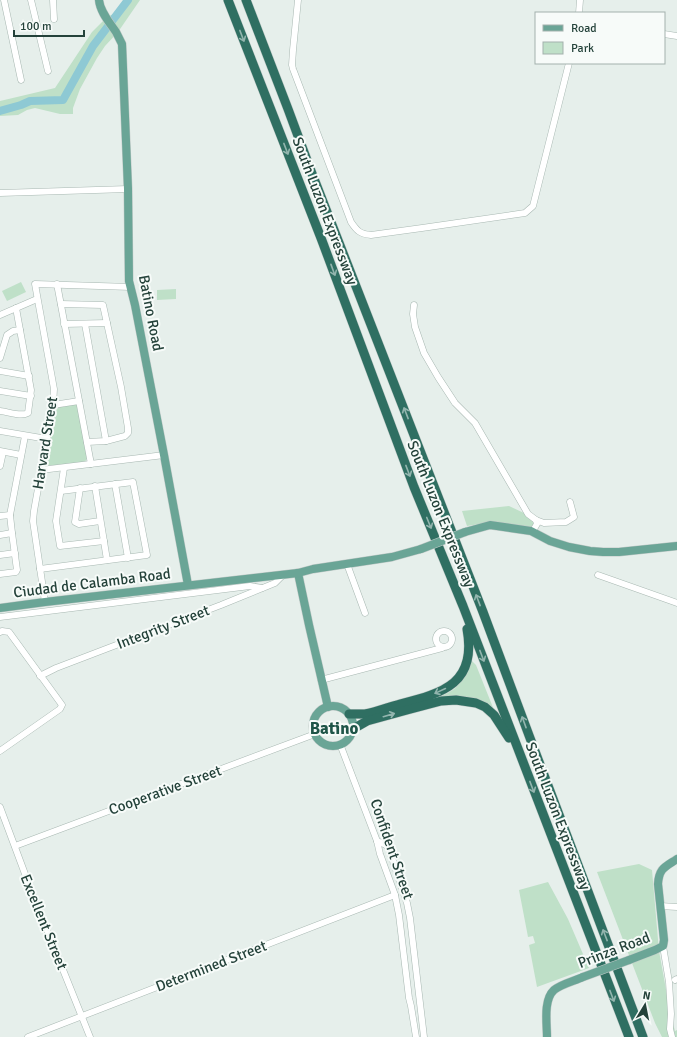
<svg xmlns="http://www.w3.org/2000/svg" width="677" height="1037" viewBox="0 0 677 1037" font-family="Signika,sans-serif">
  <rect width="100%" height="100%" fill="#e6efeb"/>
  <!-- green -->
  <g fill="#bfe0c8">
    <path d="M128,0H140L118,32L105,46L97,58L80,89L73,108V114H60L35,108L27,110L18,115L0,116V101L55,88L92,32L107,17L118,12Z"/>
    <path d="M21,282L26,292L7,301L2,291Z"/>
    <path d="M176,289V299L157,300V290Z"/>
    <path d="M77,404L87,458L85,462L46,466L55,408Z"/>
    <path d="M509,506L541,521L534,532L492,522L467,526L462,511Z"/>
    <path d="M471,660L476,665L494,710L444,698L441,696C460,689 465,678 471,660Z"/>
    <path d="M639,864L652,870L659,951L671,1017L675,1031L677,1030V1037H662L655,1023L597,872Z"/>
    <path d="M548,882L568,919L589,968L537,987L529,945L535,943L533,936L528,937L519,890Z"/>
  </g>
  <g fill="none" stroke-linecap="round" stroke-linejoin="round">
    <!-- river -->
    <path stroke="#8ec9d4" stroke-width="8" d="M0,111L21,105L30,101L63,100L93,46L128,0"/>
    <!-- minor casing -->
    <g stroke="#a8b8b2" stroke-width="7">
      <g id="minor">
        <path d="M4,0L21,80"/>
        <path d="M31,0L48,71"/>
        <path d="M53,0L54,19"/>
        <path d="M298,0L293,50L292,65L293,69L351,222C357,231 360,234 371,235L422,228L525,213L533,206L569,63"/>
        <path d="M579,13L580,0"/>
        <path d="M664,34L677,36"/>
        <path d="M0,193L128,189"/>
        <path d="M57,284L91,464"/>
        <path d="M61,304L103,305L121,387L128,428V433L125,436L106,441L87,442"/>
        <path d="M414,305L413,314L415,327L424,353L438,377L455,403L475,423L528,514L536,520L537,524L534,529L531,531"/>
        <path d="M0,315L37,299"/>
        <path d="M64,324L107,323"/>
        <path d="M85,324L106,441"/>
        <path d="M0,358L7,335L13,331L20,330"/>
        <path d="M0,371L29,376"/>
        <path d="M0,391L31,396"/>
        <path d="M53,405L79,401"/>
        <path d="M0,411C9,412 21,417 28,413L31,390L16,308"/>
        <path d="M0,431L47,439"/>
        <path d="M0,451L21,455"/>
        <path d="M0,466L3,452"/>
        <path d="M64,468L56,521L60,546L104,541"/>
        <path d="M41,470L164,455"/>
        <path d="M115,484L128,558"/>
        <path d="M95,486L107,560"/>
        <path d="M80,488L75,522L79,524L100,521"/>
        <path d="M0,516L10,515"/>
        <path d="M536,520L544,523L566,522L574,517L570,502"/>
        <path d="M0,535L12,533"/>
        <path d="M0,555L15,553"/>
        <path d="M347,564L365,613"/>
        <path d="M40,569L147,555L133,482L61,491"/>
        <path d="M0,574L16,572L17,570L12,533L10,515L25,436"/>
        <path d="M598,575L677,603"/>
        <path d="M45,602L33,521L34,511L53,405L54,389L35,284L131,287"/>
        <path d="M0,617L250,586L262,588"/>
        <circle cx="444" cy="639" r="8"/>
        <path d="M0,632L2,631L9,632L62,705L60,709L0,751"/>
        <path d="M40,676L56,668L221,605L275,583L283,575"/>
        <path d="M321,680L442,648"/>
        <path d="M340,744L377,841L380,854L395,895L399,915L409,998L411,1006L416,1037"/>
        <path d="M0,807L31,890L90,1037"/>
        <path d="M377,841L386,845L389,849L407,903L410,918L424,1037"/>
        <path d="M15,846L315,734"/>
        <path d="M660,906L677,907"/>
        <path d="M663,946L669,982L671,1014L670,1029L672,1037"/>
        <path d="M675,980L677,979"/>
        <path d="M28,1037L395,895"/>
      </g>
    </g>
    <!-- major casing -->
    <g stroke="#c2cac8" stroke-width="9">
      <g id="major">
        <path d="M99,0C100,12 110,23 116,32C118,36 120,40 122,44L128,189L129,281L135,305L164,455L188,585"/>
        <path d="M465,532L490,525L497,526L531,531L550,541L569,547L590,551L603,552H619L677,546"/>
        <path d="M298,573L309,625L328,707"/>
        <path d="M0,608L45,602L298,573L313,569L392,557L421,549"/>
        <circle cx="333" cy="726" r="20"/>
        <path d="M629,960L655,950L663,946L664,940L658,884C659,868 665,867 677,859"/>
        <path d="M547,1037C547,1024 543,1000 554,990C561,984 574,981 583,977"/>
      </g>
    </g>
    <!-- highway casing -->
    <g stroke="#c2cac8" stroke-width="10">
      <g id="highway">
        <path d="M228,0L321,238L414,487L463,606L629,1037"/>
        <path d="M246,0L288,109L311,171L483,612L530,738L643,1037"/>
        <path d="M349,714C354,714 360,714 365,714C376,712 389,707 400,704C444,693 477,683 467,629"/>
        <path d="M353,729L367,721L407,710L441,701L456,700L476,703L485,707L494,715L509,738"/>
      </g>
    </g>
    <!-- minor -->
    <use href="#minor" stroke="#fff" stroke-width="6"/>
    <!-- major -->
    <use href="#major" stroke="#6aa596" stroke-width="8"/>
    <!-- highway -->
    <use href="#highway" stroke="#2f6f62" stroke-width="9"/>
    <!-- major-bridge casing -->
    <g stroke="#c2cac8" stroke-width="9" stroke-linecap="butt">
      <g id="major-bridge">
        <path d="M421,549L465,532"/>
        <path d="M583,977L629,960"/>
      </g>
    </g>
    <!-- major-bridge -->
    <use href="#major-bridge" stroke="#6aa596" stroke-width="8"/>
  </g>
  <!-- one-way arrows -->
  <defs><path id="oneway-shaft" d="M-6 0H5M1.5-3L5.5 0L1.5 3" fill="none" stroke-width="1.6" stroke-linecap="round" stroke-linejoin="round"/></defs>
  <g stroke="#93b5ae">
    <use href="#oneway-shaft" transform="translate(242 36) rotate(69)"/>
    <use href="#oneway-shaft" transform="translate(286 149) rotate(69)"/>
    <use href="#oneway-shaft" transform="translate(333 270) rotate(70)"/>
    <use href="#oneway-shaft" transform="translate(406 413) rotate(-111)"/>
    <use href="#oneway-shaft" transform="translate(408 471) rotate(69)"/>
    <use href="#oneway-shaft" transform="translate(429 523) rotate(68)"/>
    <use href="#oneway-shaft" transform="translate(478 600) rotate(-111)"/>
    <use href="#oneway-shaft" transform="translate(482 656) rotate(69)"/>
    <use href="#oneway-shaft" transform="translate(440 691) rotate(155)"/>
    <use href="#oneway-shaft" transform="translate(389 715) rotate(-16)"/>
    <use href="#oneway-shaft" transform="translate(524 722) rotate(-110)"/>
    <use href="#oneway-shaft" transform="translate(532 787) rotate(69)"/>
    <use href="#oneway-shaft" transform="translate(605 935) rotate(-111)"/>
    <use href="#oneway-shaft" transform="translate(612 996) rotate(69)"/>
  </g>
  <g text-anchor="middle" stroke-width="4" stroke-linejoin="round" paint-order="stroke">
    <!-- street labels -->
    <g font-size="15" fill="#24423a" stroke="#f7fbf9">
      <text transform="translate(325 211) rotate(69)" y="5">South Luzon Expressway</text>
      <text transform="translate(151 313) rotate(79)" y="5">Batino Road</text>
      <text transform="translate(45 443) rotate(-81)" y="5">Harvard Street</text>
      <text transform="translate(441 514) rotate(68)" y="5">South Luzon Expressway</text>
      <text transform="translate(92 583) rotate(-7)" y="5">Ciudad de Calamba Road</text>
      <text transform="translate(163 627) rotate(-21)" y="5">Integrity Street</text>
      <text transform="translate(165 790) rotate(-20)" y="5">Cooperative Street</text>
      <text transform="translate(558 816) rotate(69)" y="5">South Luzon Expressway</text>
      <text transform="translate(392 849) rotate(71)" y="5">Confident Street</text>
      <text transform="translate(44 922) rotate(68)" y="5">Excellent Street</text>
      <text transform="translate(614 950) rotate(-21)" y="5">Prinza Road</text>
      <text transform="translate(211 966) rotate(-21)" y="5">Determined Street</text>
    </g>
    <!-- quarter labels -->
    <g font-size="17" font-weight="bold" fill="#1f5548" stroke="#f7fbf9">
      <text x="334" y="734">Batino</text>
    </g>
  </g>
  <!-- legend -->
  <rect x="535" y="12" width="130" height="52" fill="#f7fbf9" stroke="#a3b1ad"/>
  <rect x="543" y="25" width="20" height="6" fill="#6aa596" stroke="#a3b1ad"/>
  <text x="571" y="32" font-size="12" fill="#24423a">Road</text>
  <rect x="543" y="42" width="20" height="12" fill="#bfe0c8" stroke="#a3b1ad"/>
  <text x="571" y="52" font-size="12" fill="#24423a">Park</text>
  <!-- north arrow -->
  <g transform="translate(645 1005) rotate(10)" stroke="#f7fbf9" stroke-width="3" paint-order="stroke">
  <path d="M0-3L7 15L0 10L-7 15Z" fill="#24423a"/>
  <text y="-6" font-size="11" font-weight="bold" text-anchor="middle" fill="#24423a">N</text>
  </g>
  <!-- scale -->
  <path d="M14 30v6h70v-6" fill="none" stroke="#24423a" stroke-width="2"/>
  <text x="20" y="30" font-size="12" fill="#24423a" stroke="#f7fbf9" stroke-width="3" paint-order="stroke">100 m</text>
</svg>
